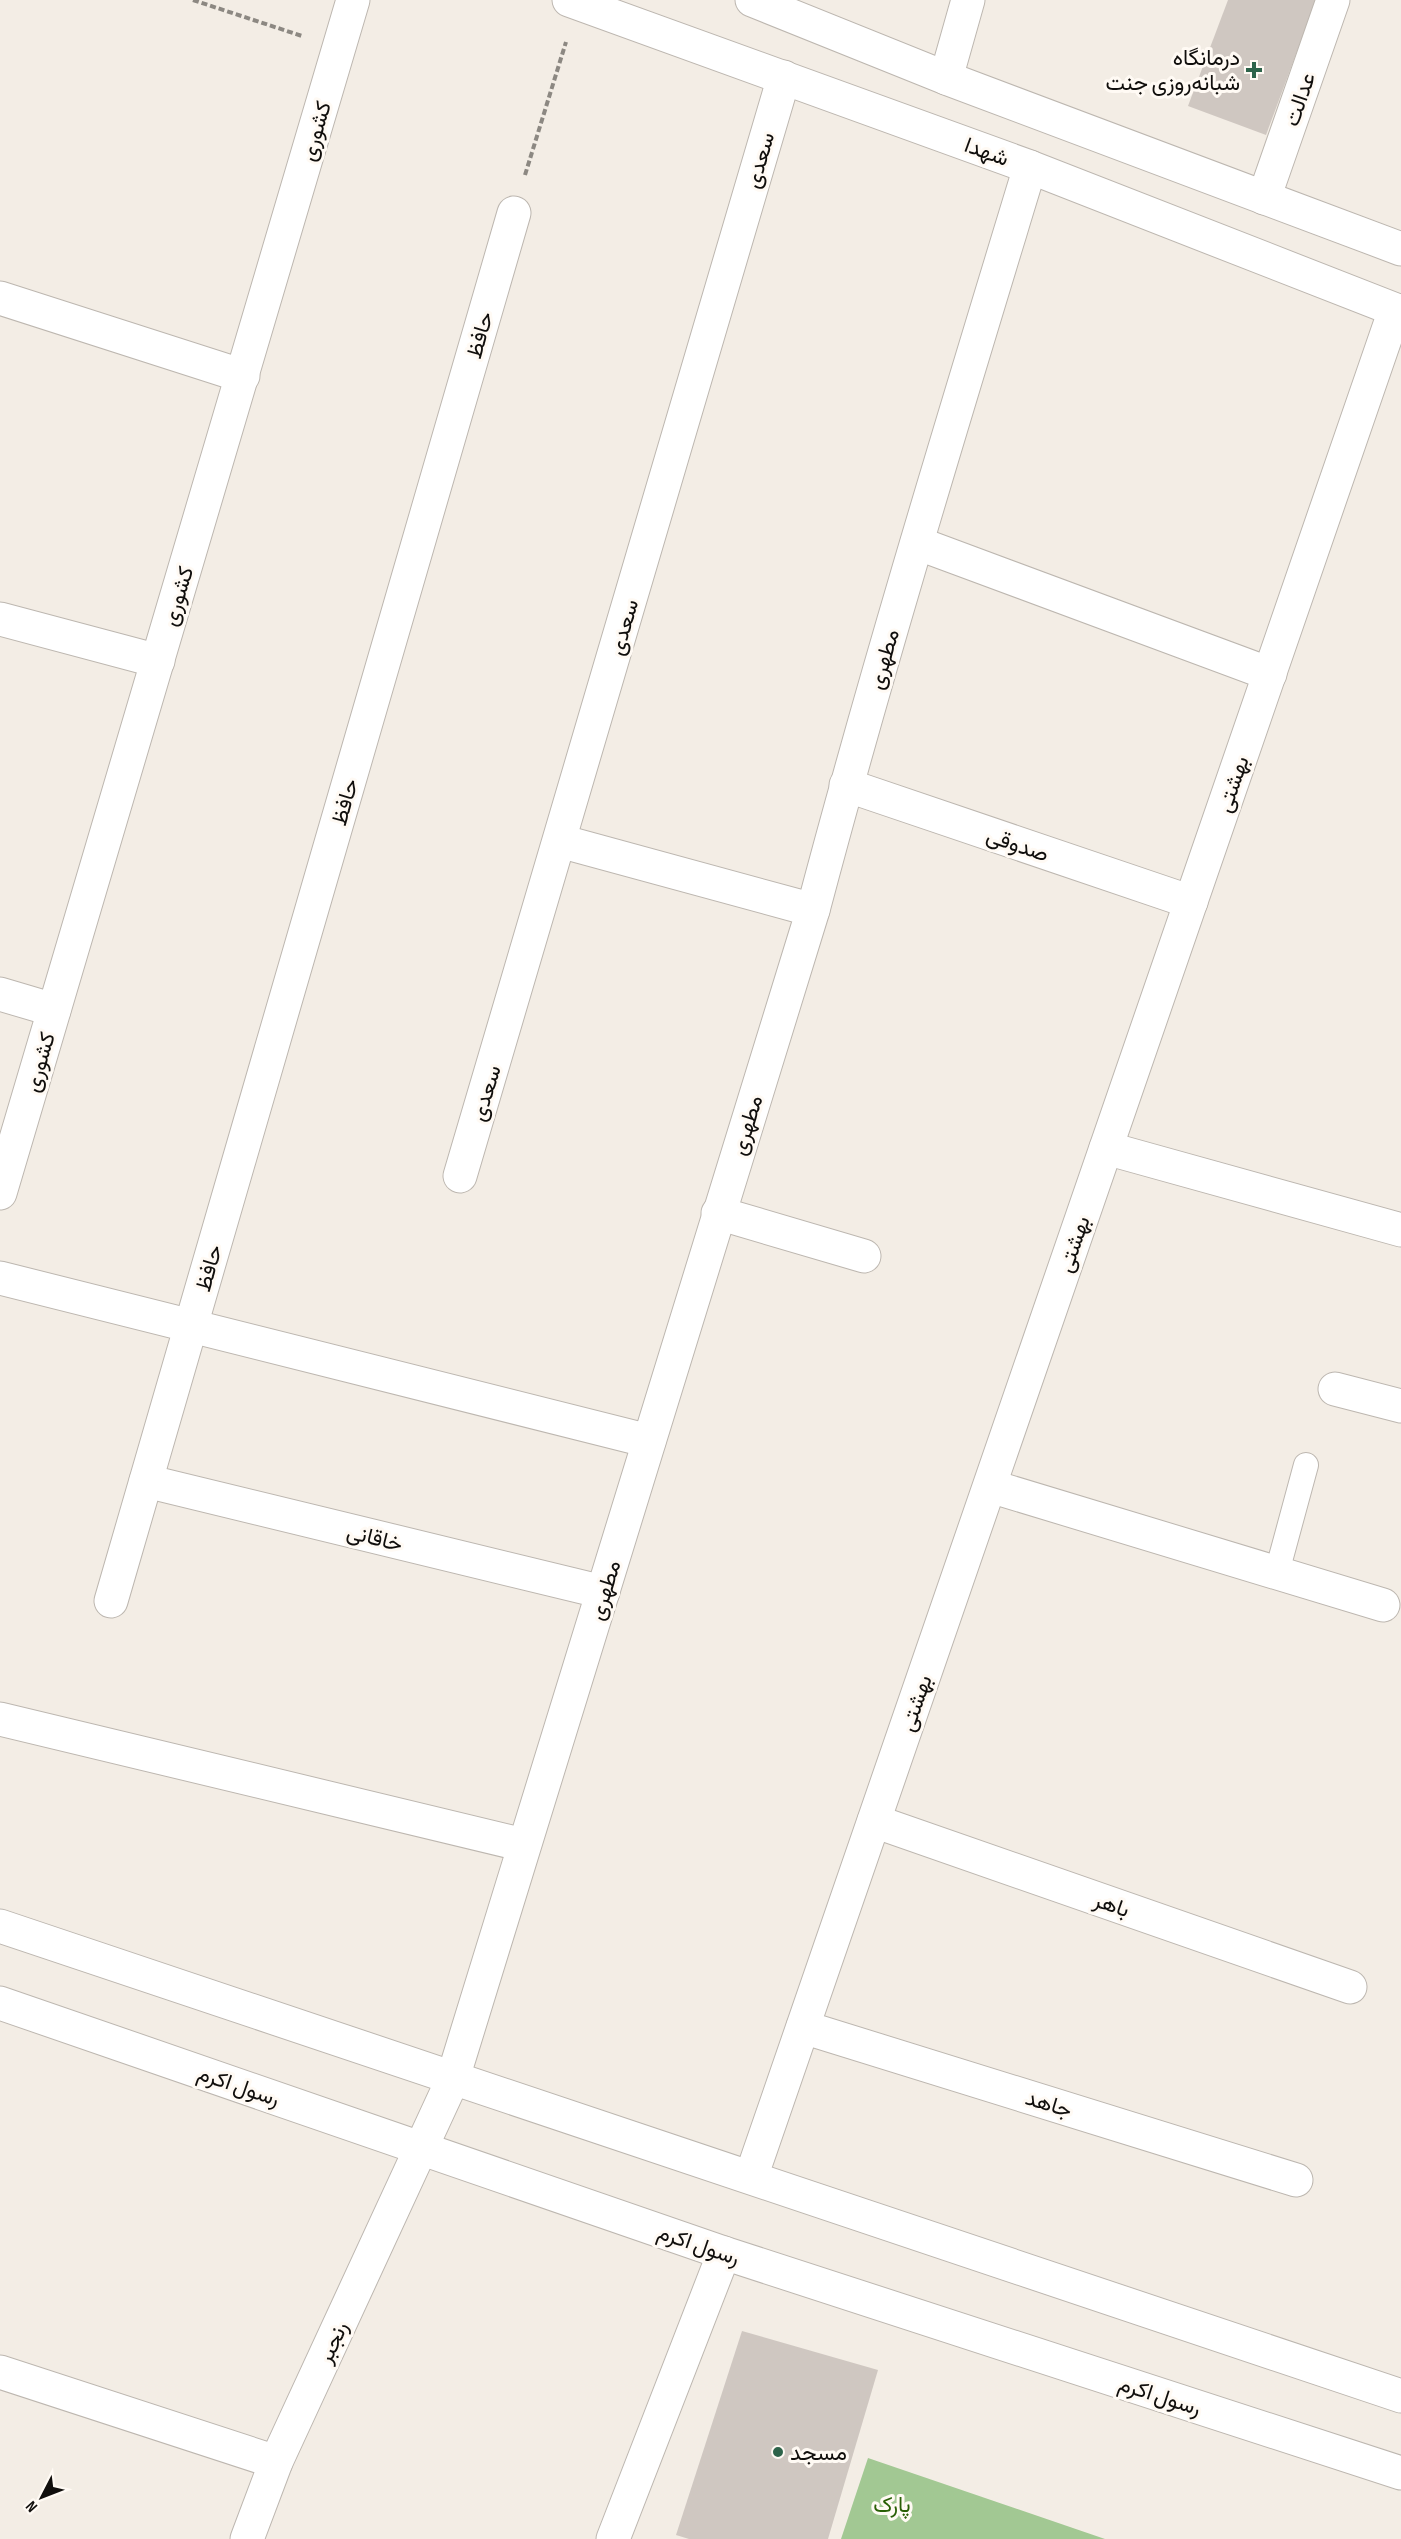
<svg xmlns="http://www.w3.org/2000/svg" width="1401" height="2539" viewBox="0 0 1401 2539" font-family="'Sofia Sans Condensed',Vazirmatn,sans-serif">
  <rect width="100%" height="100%" fill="#f3ede5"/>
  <!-- green -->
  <path fill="#a2c893" d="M868,2458L1105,2539H841Z"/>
  <!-- building -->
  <g fill="#cfc7c1">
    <path d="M1228,0H1316L1266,135L1188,106Z"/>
    <path d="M742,2331L878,2370L828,2539H689L676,2535Z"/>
  </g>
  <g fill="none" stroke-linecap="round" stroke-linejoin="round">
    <!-- lane casing -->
    <g stroke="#bdb7b0" stroke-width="26">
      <path id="lane" d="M1277,1572L1306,1465"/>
    </g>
    <!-- street casing -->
    <g stroke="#bdb7b0" stroke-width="35">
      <g id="street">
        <path d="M946,78L968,0"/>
        <path d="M1264,198L1333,0"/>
        <path d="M0,298L243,376"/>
        <path d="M917,543L1270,674"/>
        <path d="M0,619L158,661"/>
        <path d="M846,785L1191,902"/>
        <path d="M560,841L813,910"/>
        <path d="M0,994L54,1010"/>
        <path d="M1106,1148L1401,1230"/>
        <path d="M460,1176L784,77"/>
        <path d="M0,1193L353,0"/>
        <path d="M718,1213L864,1256"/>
        <path d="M0,1278L649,1441"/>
        <path d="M1335,1389L1401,1406"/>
        <path d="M146,1481L603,1592"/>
        <path d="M990,1486L1383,1605"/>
        <path d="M111,1601L514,213"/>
        <path d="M0,1719L524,1845"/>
        <path d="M874,1821L1350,1987"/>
        <path d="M803,2027L1296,2180"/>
        <path d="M751,2177L1395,310"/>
        <path d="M0,2372L276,2462"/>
        <path d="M247,2539L276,2462L452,2081L813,910C879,661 955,414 1030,167"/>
        <path d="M613,2539L724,2253"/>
      </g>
    </g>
    <!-- secondary casing -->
    <g stroke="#bdb7b0" stroke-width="35">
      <g id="secondary">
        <path d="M569,0L1030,167L1401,312"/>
        <path d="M752,0L946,78L1401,249"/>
        <path d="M0,1926C466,2085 934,2239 1401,2396"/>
        <path d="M0,2003L724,2253L1401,2473"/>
      </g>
    </g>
    <!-- path -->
    <g stroke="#8c8882" stroke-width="4" stroke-dasharray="6 3" stroke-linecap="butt">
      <path d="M193,0L302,36"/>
      <path d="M525,175L566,42"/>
    </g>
    <!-- lane -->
    <use href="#lane" stroke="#fff" stroke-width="24"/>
    <!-- street -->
    <use href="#street" stroke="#fff" stroke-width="33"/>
    <!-- secondary -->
    <use href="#secondary" stroke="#fff" stroke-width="33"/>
  </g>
  <!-- markers -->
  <g fill="#2d634a" stroke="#fffaf4" stroke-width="2">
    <path d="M1251 61h6v6h6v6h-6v6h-6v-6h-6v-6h6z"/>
    <circle cx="778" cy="2452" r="6"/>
  </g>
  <g text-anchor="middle" stroke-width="6" stroke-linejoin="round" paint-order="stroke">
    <!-- poi labels -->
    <g font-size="22" fill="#100e0c" stroke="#fffaf4" text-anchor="end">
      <text x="1240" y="65">درمانگاه<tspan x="1240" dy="25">شبانه‌روزی جنت</tspan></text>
      <text x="790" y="2460" text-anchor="start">مسجد</text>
    </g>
    <!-- street labels -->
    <g font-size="22" fill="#100e0c" stroke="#fffaf4">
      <text transform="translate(1299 99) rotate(-71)" y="8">عدالت</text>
      <text transform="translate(315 131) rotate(-74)" y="8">کشوری</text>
      <text transform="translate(987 151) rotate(20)" y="8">شهدا</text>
      <text transform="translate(759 160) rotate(-74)" y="8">سعدی</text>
      <text transform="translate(479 335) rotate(-74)" y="8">حافظ</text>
      <text transform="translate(177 596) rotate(-73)" y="8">کشوری</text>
      <text transform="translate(623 627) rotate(-74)" y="8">سعدی</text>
      <text transform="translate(883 659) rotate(-74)" y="8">مطهری</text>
      <text transform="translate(1232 784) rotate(-71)" y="8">بهشتی</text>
      <text transform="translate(344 802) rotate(-74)" y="8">حافظ</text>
      <text transform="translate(1018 844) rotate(19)" y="8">صدوقی</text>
      <text transform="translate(39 1062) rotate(-74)" y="8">کشوری</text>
      <text transform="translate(485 1093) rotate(-73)" y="8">سعدی</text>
      <text transform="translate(746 1125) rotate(-73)" y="8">مطهری</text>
      <text transform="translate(1073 1244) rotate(-71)" y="8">بهشتی</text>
      <text transform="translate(208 1268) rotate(-74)" y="8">حافظ</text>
      <text transform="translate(375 1537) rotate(14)" y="8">خاقانی</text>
      <text transform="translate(604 1590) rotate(-73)" y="8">مطهری</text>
      <text transform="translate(915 1703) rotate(-71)" y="8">بهشتی</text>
      <text transform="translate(1112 1904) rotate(19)" y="8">باهر</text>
      <text transform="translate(239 2085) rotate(19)" y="8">رسول اکرم</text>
      <text transform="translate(1049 2103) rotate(17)" y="8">جاهد</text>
      <text transform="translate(699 2244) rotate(19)" y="8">رسول اکرم</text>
      <text transform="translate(332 2342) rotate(-65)" y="8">رنجبر</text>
      <text transform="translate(1160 2395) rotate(18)" y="8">رسول اکرم</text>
    </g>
    <!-- park labels -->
    <g font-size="22" fill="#295f05" stroke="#fffaf4">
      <text x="892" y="2512">پارک</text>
    </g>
  </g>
  <!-- north arrow -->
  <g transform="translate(42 2497) rotate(228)" stroke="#fffaf4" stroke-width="4.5" paint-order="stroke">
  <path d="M0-4.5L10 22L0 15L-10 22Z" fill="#100e0c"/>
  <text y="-9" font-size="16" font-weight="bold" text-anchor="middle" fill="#100e0c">N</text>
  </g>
</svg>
